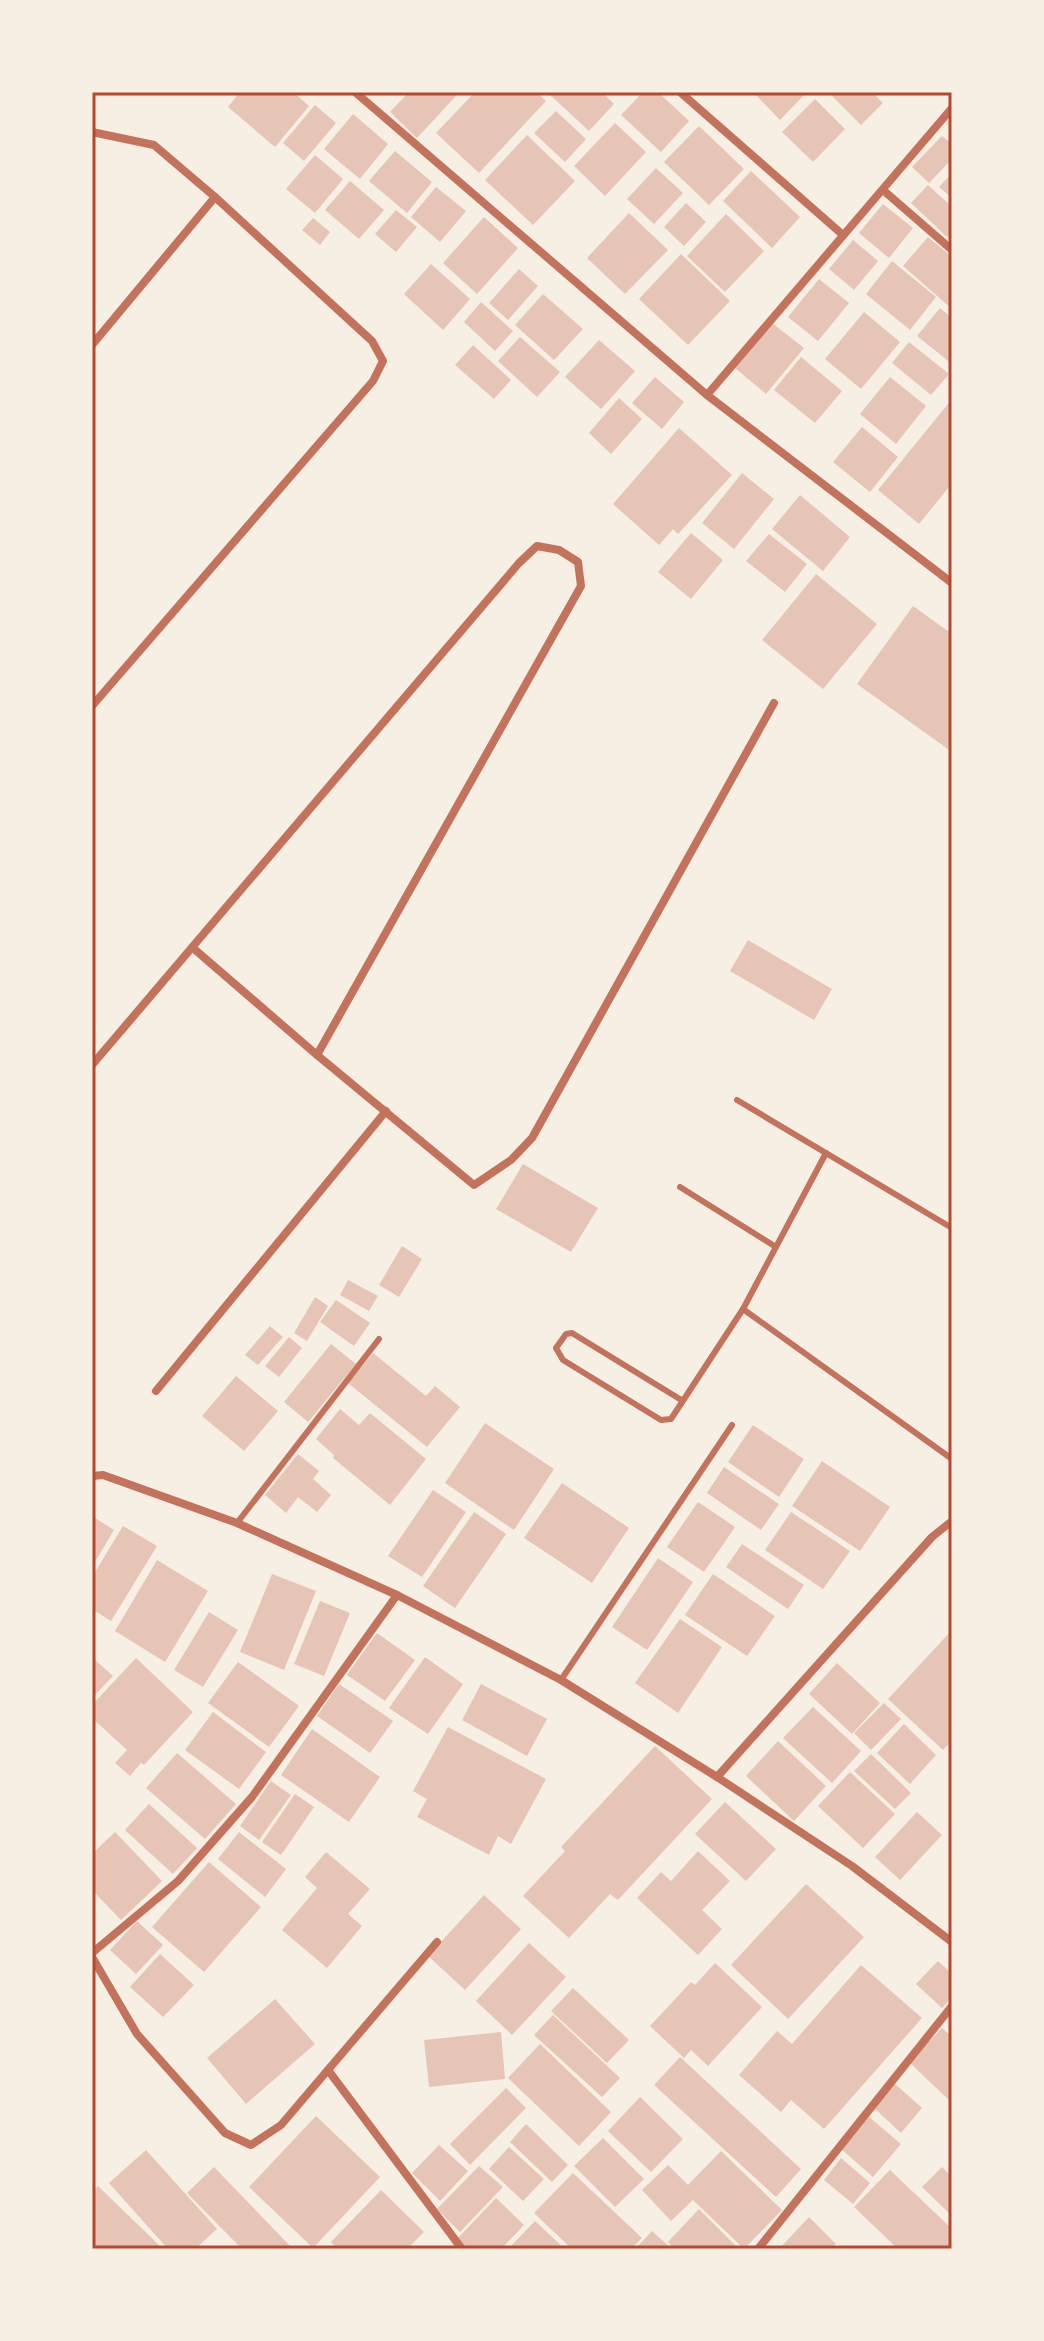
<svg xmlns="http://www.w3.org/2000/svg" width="1044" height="2341" viewBox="0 0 1044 2341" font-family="'Zilla Slab',serif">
  <rect width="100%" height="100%" fill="#f6efe4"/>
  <!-- building -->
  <g fill="#e6c5b7">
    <path d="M240,92H293L309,106L275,147L228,107Z"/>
    <path d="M409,92H452L456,96L417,138L390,112Z"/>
    <path d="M475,92H536L546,101L479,173L436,133Z"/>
    <path d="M547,92H602L614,104L589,131Z"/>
    <path d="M643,92H658L689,121L661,152L621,115Z"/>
    <path d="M753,92H807L780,120Z"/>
    <path d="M828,92H872L883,103L861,125Z"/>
    <path d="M815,99L845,129L813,162L782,132Z"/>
    <path d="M315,105L336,123L304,161L283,143Z"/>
    <path d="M556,111L586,139L565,162L534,133Z"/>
    <path d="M353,114L388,144L360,179L324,149Z"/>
    <path d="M615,123L646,152L605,196L574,166Z"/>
    <path d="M699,126L744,169L709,205L664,162Z"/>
    <path d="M527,135L575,181L533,225L485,180Z"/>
    <path d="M942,136L952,144V159L929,183L912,167Z"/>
    <path d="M395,151L432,182L407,213L369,181Z"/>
    <path d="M315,155L343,179L315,213L286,189Z"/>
    <path d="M656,168L683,193L654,224L627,199Z"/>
    <path d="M751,171L800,217L772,248L723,201Z"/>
    <path d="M952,173V198L939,187Z"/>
    <path d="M350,181L384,210L359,239L325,210Z"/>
    <path d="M928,185L952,207V232L947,237L911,203Z"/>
    <path d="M436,187L466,211L440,242L411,217Z"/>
    <path d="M686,203L706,222L684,246L664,227Z"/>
    <path d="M883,204L913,228L889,258L859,233Z"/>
    <path d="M396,210L417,227L396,252L375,234Z"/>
    <path d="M629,213L668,250L625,294L587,258Z"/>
    <path d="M726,214L764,251L725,292L687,256Z"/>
    <path d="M484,217L518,248L477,294L443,263Z"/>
    <path d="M313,218L330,232L320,245L302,230Z"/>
    <path d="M928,237L952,257V309L903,266Z"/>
    <path d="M853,240L878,261L854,290L829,269Z"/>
    <path d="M681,254L730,301L688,345L639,299Z"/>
    <path d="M892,261L936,297L910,330L866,294Z"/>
    <path d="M431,264L470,299L443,330L404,294Z"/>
    <path d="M519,269L538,286L508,320L489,303Z"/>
    <path d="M819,279L849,303L818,341L788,317Z"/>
    <path d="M543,294L583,329L554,360L515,325Z"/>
    <path d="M481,302L513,331L495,351L464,322Z"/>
    <path d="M940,308L952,318V364L917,336Z"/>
    <path d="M864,312L900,342L861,389L825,359Z"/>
    <path d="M772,323L804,348L766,394L735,368Z"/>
    <path d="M520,337L560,372L537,397L498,361Z"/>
    <path d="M599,340L635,371L601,409L565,377Z"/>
    <path d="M909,342L949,374L931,395L892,363Z"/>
    <path d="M473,345L511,380L494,399L455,365Z"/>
    <path d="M801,357L842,391L815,423L774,390Z"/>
    <path d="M655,377L684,402L662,429L632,403Z"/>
    <path d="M890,377L926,406L896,444L860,414Z"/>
    <path d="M619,398L642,419L611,454L589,433Z"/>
    <path d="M952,399V483L919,524L878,490Z"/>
    <path d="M862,427L898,457L870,492L833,462Z"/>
    <path d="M679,428L732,475L678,534L673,529L659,545L613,504Z"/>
    <path d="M742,473L774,499L734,549L702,523Z"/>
    <path d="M800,495L850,537L823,571L772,529Z"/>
    <path d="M691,533L723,560L691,599L658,572Z"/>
    <path d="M769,534L807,564L785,592L746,561Z"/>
    <path d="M816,574L877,624L823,689L762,640Z"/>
    <path d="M913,606L952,634V752L857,684Z"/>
    <path d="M748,940L832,989L814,1020L730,971Z"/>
    <path d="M523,1164L598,1208L571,1252L496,1209Z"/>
    <path d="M402,1246L422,1259L399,1297L379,1285Z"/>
    <path d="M348,1280L378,1296L369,1311L340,1295Z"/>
    <path d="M315,1297L328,1306L307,1341L294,1333Z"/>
    <path d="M336,1300L370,1323L354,1346L320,1322Z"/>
    <path d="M270,1326L283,1337L258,1365L245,1355Z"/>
    <path d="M289,1337L302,1348L279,1377L265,1366Z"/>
    <path d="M331,1344L356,1364L308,1422L284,1402Z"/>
    <path d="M373,1353L426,1396L435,1386L460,1407L427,1447L348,1383Z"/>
    <path d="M236,1376L278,1411L244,1451L202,1416Z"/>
    <path d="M340,1409L359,1425L370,1413L426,1459L390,1505L333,1458L334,1455L316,1439Z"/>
    <path d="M485,1423L554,1469L514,1530L445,1483Z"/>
    <path d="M753,1425L804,1459L779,1497L728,1462Z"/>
    <path d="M298,1454L319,1471L313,1479L331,1495L317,1512L298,1497L286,1513L265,1495Z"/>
    <path d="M822,1461L890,1507L860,1551L792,1506Z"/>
    <path d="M724,1467L779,1504L761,1530L707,1493Z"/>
    <path d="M562,1483L629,1528L592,1583L524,1538Z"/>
    <path d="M433,1490L466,1512L422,1577L388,1556Z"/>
    <path d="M698,1502L735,1527L704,1572L667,1547Z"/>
    <path d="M474,1512L506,1534L455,1608L423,1586Z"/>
    <path d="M791,1512L850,1551L823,1589L765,1550Z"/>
    <path d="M92,1516L114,1530L92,1567Z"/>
    <path d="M123,1526L157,1546L111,1621L92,1609V1577Z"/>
    <path d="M742,1544L804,1585L788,1609L726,1567Z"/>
    <path d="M658,1558L693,1582L647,1650L612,1627Z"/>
    <path d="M157,1560L208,1591L165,1662L115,1631Z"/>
    <path d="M272,1574L316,1591L284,1670L240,1652Z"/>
    <path d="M713,1574L775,1616L747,1656L685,1615Z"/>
    <path d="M320,1601L350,1613L324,1676L294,1664Z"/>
    <path d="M209,1612L238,1630L203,1687L174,1670Z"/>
    <path d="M680,1619L722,1647L678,1713L635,1683Z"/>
    <path d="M952,1630V1740L943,1750L888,1699Z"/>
    <path d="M377,1633L415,1660L385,1701L347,1675Z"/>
    <path d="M92,1657L113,1676L92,1698Z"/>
    <path d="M425,1657L463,1684L428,1734L389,1708Z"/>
    <path d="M136,1658L193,1712L144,1765L141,1763L130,1776L115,1763L127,1750L92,1718V1705Z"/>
    <path d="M238,1662L299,1706L269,1747L208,1703Z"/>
    <path d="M837,1663L880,1703L852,1734L809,1694Z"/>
    <path d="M339,1684L393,1721L370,1753L317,1716Z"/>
    <path d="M481,1684L547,1719L527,1756L462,1720Z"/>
    <path d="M884,1703L901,1719L871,1750L854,1733Z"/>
    <path d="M813,1707L861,1751L832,1783L783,1738Z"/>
    <path d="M213,1712L266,1752L239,1789L185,1750Z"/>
    <path d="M904,1724L936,1755L910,1784L877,1753Z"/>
    <path d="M448,1727L546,1779L511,1844L498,1836L489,1855L417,1817L427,1799L413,1791Z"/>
    <path d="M312,1729L380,1777L349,1822L281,1775Z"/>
    <path d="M778,1741L826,1786L794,1821L746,1776Z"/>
    <path d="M655,1746L712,1799L618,1900L610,1894L569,1938L523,1896L565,1851L561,1847Z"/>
    <path d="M177,1753L236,1804L205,1839L146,1788Z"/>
    <path d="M871,1754L911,1793L895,1809L854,1771Z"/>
    <path d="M850,1772L895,1814L863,1848L818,1806Z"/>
    <path d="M271,1781L291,1795L259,1840L240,1826Z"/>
    <path d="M295,1794L314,1807L281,1855L262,1842Z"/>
    <path d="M725,1802L776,1849L746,1881L695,1834Z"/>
    <path d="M149,1804L197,1848L173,1874L125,1830Z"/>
    <path d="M917,1812L942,1835L900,1880L875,1857Z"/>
    <path d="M115,1832L162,1881L121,1920L92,1890V1854Z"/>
    <path d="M239,1832L286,1869L265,1897L218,1859Z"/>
    <path d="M698,1851L730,1881L702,1910L722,1929L698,1955L637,1898L661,1872L671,1881Z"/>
    <path d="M326,1852L370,1889L348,1914L362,1926L327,1968L282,1930L317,1888L305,1877Z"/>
    <path d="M209,1862L261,1907L204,1972L152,1927Z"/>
    <path d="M806,1884L864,1937L788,2019L731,1965Z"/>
    <path d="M484,1895L521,1929L465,1990L428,1956Z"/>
    <path d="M137,1921L163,1945L136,1974L110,1950Z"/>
    <path d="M529,1943L566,1977L512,2035L476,2001Z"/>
    <path d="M160,1954L194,1985L163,2017L130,1987Z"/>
    <path d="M938,1961L952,1974V1997L942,2008L916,1984Z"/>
    <path d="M715,1963L762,2007L708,2066L691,2050L684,2058L650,2026L691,1982L695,1985Z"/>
    <path d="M861,1965L922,2018L824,2129L791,2100L781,2112L739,2075L777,2031L792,2044Z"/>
    <path d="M573,1988L629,2040L607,2063L551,2011Z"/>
    <path d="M275,1999L315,2044L246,2104L207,2058Z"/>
    <path d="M553,2015L620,2078L602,2097L534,2035Z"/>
    <path d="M942,2028L952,2037V2103L909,2062Z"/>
    <path d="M501,2032L505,2079L429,2087L424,2040Z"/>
    <path d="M540,2044L611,2112L579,2146L508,2078Z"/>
    <path d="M680,2057L801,2169L776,2197L654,2085Z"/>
    <path d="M894,2083L922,2108L901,2133L873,2107Z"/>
    <path d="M506,2088L526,2108L470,2165L450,2144Z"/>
    <path d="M640,2097L683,2139L651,2172L608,2131Z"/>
    <path d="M316,2116L380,2177L313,2248L249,2187Z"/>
    <path d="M868,2116L901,2144L873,2177L840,2148Z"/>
    <path d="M526,2124L568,2165L552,2182L510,2142Z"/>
    <path d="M603,2138L644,2179L615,2207L574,2166Z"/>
    <path d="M439,2145L468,2171L440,2201L412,2173Z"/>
    <path d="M509,2147L544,2179L523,2201L489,2169Z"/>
    <path d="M146,2150L217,2229L195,2249H168L109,2183Z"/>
    <path d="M721,2151L782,2210L744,2249L693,2200L671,2221L642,2190L668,2165L688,2185Z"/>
    <path d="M841,2158L870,2183L853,2204L824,2180Z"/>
    <path d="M479,2166L503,2187L460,2232L437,2209Z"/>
    <path d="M214,2167L292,2248L291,2249H242L187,2193Z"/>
    <path d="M942,2167L952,2177V2216L922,2187Z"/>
    <path d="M890,2170L952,2229V2249H898L854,2207Z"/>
    <path d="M573,2173L642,2238L631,2249H572L534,2213Z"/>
    <path d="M98,2186L163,2249H92V2192Z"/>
    <path d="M381,2190L424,2232L407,2249H337L331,2242Z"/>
    <path d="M496,2198L524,2225L501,2249H468L457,2239Z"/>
    <path d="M699,2209L739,2249H675L668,2242Z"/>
    <path d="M809,2217L836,2244L831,2249H779Z"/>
    <path d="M535,2221L565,2249H508Z"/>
    <path d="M652,2231L672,2249H635Z"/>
  </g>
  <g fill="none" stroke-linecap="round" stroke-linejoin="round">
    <!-- service -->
    <g stroke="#c5725c" stroke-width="6">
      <path d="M737,1100L952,1228"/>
      <path d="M680,1187L776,1247"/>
      <path d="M743,1309L952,1459"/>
      <path d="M683,1401L572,1333L566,1334L556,1348L563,1360L661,1420L671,1419L743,1309L826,1153"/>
      <path d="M237,1523L379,1339"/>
      <path d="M561,1680L732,1425"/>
    </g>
    <!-- minor -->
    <g stroke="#c5725c" stroke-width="8">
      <path d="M355,92L707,395L952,583"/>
      <path d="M680,92L843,235"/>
      <path d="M92,132L154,145L215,197L92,345"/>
      <path d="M883,190L952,250"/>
      <path d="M707,395L952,108"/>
      <path d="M92,706L373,381L383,361L372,341L215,197"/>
      <path d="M193,948L317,1055L474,1185L511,1160L532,1138L774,703"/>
      <path d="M92,1065L519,563L537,546L559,550L578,562L581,586L317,1055"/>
      <path d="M156,1391L386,1111"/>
      <path d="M92,1476L103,1475L237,1523L397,1595L561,1680L717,1777L852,1866L952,1942"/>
      <path d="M717,1777L932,1537L952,1521"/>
      <path d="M92,1953L178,1881L252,1797L397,1595"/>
      <path d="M92,1957L137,2034L225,2133L251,2145L281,2125L437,1942"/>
      <path d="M328,2070L462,2249"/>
      <path d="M758,2249L952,2006"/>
    </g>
  </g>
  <!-- border -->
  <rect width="1044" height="2341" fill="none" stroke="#f6efe4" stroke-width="188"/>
  <rect x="94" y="94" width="856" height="2153" fill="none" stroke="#b5482f" stroke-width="3"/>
</svg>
